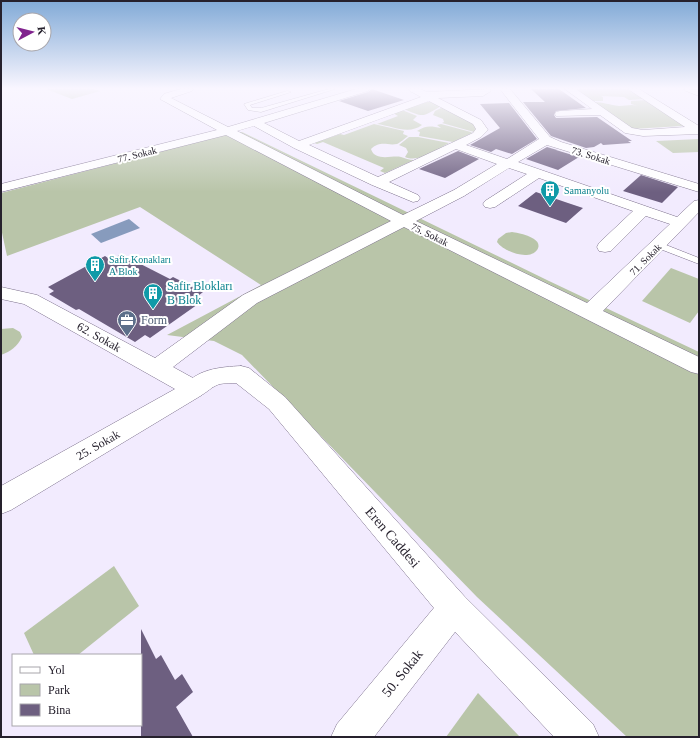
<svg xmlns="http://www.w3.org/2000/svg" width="700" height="738" viewBox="0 0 700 738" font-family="Georgia,serif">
  <rect width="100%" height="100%" fill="#f2ebfe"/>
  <!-- green -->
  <g fill="#b9c5a9">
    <path d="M46,89H94L100,91L72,99Z"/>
    <path d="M575,89H629L646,99L629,100L624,97L601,96L603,97V101H592Z"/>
    <path d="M646,100L687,128L682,126L632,129L593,102C603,102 610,105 619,106C626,106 631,104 638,106L631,104V101Z"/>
    <path d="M427,102H432L441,106C422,117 425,118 404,109Z"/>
    <path d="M443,107L472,122L477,130L474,132L442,123L444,122L443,119L433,115L435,111Z"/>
    <path d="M402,110L417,116L413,120L422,125C409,135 392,126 377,124L398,116L393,113Z"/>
    <path d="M374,124L404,131L403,134L408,136C405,138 400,143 397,144C387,146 381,140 371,149C375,162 392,155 401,157C405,158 409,160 414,160L385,173L380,171L384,168L323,142L317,144L314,143L340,134L344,135Z"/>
    <path d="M441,124L471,132L472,133L453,142L419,136L420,132L417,131C426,125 431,126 441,128L437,125Z"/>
    <path d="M242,132L549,281L699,352V737H627L477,597L242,355L214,341L167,335L261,285L140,207L7,256L1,228V193L225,135Z"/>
    <path d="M409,137H418L449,143C436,150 419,163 405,157L408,152L406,148L399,145Z"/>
    <path d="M699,139V152L673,153L656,141Z"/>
    <path d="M512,232C519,233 545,238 537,250C529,261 504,252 497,242L498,239L506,233Z"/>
    <path d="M671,268L699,279V311L690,323L642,301Z"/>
    <path d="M13,328L20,332L22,337C17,347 11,351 1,355V329Z"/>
    <path d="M114,566L139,606L78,655H34L24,633Z"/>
    <path d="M478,693L520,737H446Z"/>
  </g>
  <!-- water -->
  <path fill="#879bbd" d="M129,219L140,228L101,243L91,234Z"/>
  <!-- building -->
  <g fill="#6d5f80">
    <path d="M372,89L404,100L368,111L339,101L368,92Z"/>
    <path d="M531,89H559L586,108L556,111L554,115L556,118L597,117L632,141H628L631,143L603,145L601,143L594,147L586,148L551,136L523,102H545Z"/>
    <path d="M509,103L537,139L512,154L496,149L491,152L470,145L500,128L480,104Z"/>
    <path d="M547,147L557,150H556L579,157L558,170L526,159Z"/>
    <path d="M458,151L479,159L445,178L419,169Z"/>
    <path d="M641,175L678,187L662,203L623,191Z"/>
    <path d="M536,192L565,202L583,208L566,223L518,206Z"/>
    <path d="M121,254L170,279L173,277L203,292L198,296L200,297L196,299L201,302L150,338L145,335L135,342L79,309L76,310L49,294L54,291L48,287L105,256L111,260Z"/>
    <path d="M141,629L156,659L161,655L175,680L182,674L193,692L176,707L193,737H141Z"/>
  </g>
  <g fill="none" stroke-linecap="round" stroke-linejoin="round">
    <!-- service casing -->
    <g stroke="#7b6f8b" stroke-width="1">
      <g id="service">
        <path d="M329,89H335L261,112L248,110L244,104L287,91L291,92L250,105L252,108H261Z"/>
        <path d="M655,243H661L699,258V264L655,247L654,245Z"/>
      </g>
    </g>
    <!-- minor casing -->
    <g stroke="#7b6f8b" stroke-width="1">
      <g id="minor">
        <path d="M181,89H194L192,91L171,98L228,127L356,89H370L368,91L264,123L299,141L421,97L410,91L408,89H420L427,92L490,89L491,91L483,96L438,98L481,120L488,130L481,137L466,145L507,159L539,139L500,89H510L550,137L561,142L699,184V192L547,145L518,162L677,217L694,201L699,200V212L603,311L699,357V374L691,372L404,227L257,303L173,367L202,383L205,389L202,395L11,510L1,514V486L175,389L24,304L1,299V287L37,295L155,358L243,295L391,221L226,135L1,192V184L217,130L160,99L164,94ZM429,101L473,124L476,129L473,133L378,177L309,145ZM254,126L294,148L372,185L413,202L418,201L420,198L418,195L389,182L456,149L497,164L454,190L403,215L237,131ZM509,168L527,174L485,201L483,204L485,207L490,208L495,207L539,178L633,211L599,243L597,247L599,251L605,252L611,251L646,216L670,224L587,303L416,221L464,196Z"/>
        <path d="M565,89H576L632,128L643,130L685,127L628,89H639L699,126V134L643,136L625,133L600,115L556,116L555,114L556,112L560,111L592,109Z"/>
        <path d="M454,592L465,597L470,608L465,619L374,737H331L337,724L443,597Z"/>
      </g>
    </g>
    <!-- tertiary casing -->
    <g stroke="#7b6f8b" stroke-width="1">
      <g id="tertiary">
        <path d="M684,89L699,90V96L686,91Z"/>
        <path d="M241,366L249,368L285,397L465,597L593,724L599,737H554L443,619L269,409L236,383C231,383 225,383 220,384C206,388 204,401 186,395L183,389C194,369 221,367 241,366Z"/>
      </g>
    </g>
    <!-- service -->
    <use href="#service" fill="#fff" fill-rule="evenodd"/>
    <!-- minor -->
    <use href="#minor" fill="#fff" fill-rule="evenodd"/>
    <!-- tertiary -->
    <use href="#tertiary" fill="#fff" fill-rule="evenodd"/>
  </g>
  <!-- sky -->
  <linearGradient id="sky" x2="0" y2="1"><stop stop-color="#81aad7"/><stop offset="0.46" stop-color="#f9f6ff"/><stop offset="1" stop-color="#f9f6ff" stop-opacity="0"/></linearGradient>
  <rect width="700" height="192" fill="url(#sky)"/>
  <!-- icons -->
  <defs>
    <g id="building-pin" transform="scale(1)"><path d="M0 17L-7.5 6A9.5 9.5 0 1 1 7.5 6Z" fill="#0f9aa8" stroke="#fff"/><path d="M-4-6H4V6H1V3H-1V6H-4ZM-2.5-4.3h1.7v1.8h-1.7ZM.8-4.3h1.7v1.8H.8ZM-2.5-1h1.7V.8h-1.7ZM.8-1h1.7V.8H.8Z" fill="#fff"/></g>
    <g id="office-pin" transform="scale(1)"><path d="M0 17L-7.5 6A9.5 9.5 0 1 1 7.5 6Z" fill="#5c6f8a" stroke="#fff"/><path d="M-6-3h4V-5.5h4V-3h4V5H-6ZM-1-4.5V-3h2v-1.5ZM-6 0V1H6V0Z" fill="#fff"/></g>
  </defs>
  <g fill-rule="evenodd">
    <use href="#building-pin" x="550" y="190"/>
    <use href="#building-pin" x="95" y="265"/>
    <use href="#building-pin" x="153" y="293"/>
    <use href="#office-pin" x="127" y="320"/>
  </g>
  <g text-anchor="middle" stroke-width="4" stroke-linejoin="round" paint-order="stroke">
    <!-- far-street labels -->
    <g font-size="10" fill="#26212d" stroke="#fff">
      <text transform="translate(137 154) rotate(-14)" y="4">77. Sokak</text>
      <text transform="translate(591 155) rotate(17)" y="4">73. Sokak</text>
      <text transform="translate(430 234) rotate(26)" y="4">75. Sokak</text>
      <text transform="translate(645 259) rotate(-45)" y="4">71. Sokak</text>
    </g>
    <!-- far-culture labels -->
    <g font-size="10" fill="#0d838f" stroke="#fff" text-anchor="start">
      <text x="564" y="194">Samanyolu</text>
      <text x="109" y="263">Safir Konakları<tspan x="109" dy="12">A Blok</tspan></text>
    </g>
    <!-- culture labels -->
    <g font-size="12" fill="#0d838f" stroke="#fff" text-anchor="start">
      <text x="167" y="290">Safir Blokları<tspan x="167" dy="14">B Blok</tspan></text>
    </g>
    <!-- service labels -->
    <g font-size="12" fill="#4e5e75" stroke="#fff" text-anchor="start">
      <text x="141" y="324">Form</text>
    </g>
    <!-- street labels -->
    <g font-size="12" fill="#26212d" stroke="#fff">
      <text transform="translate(99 337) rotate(29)" y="4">62. Sokak</text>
      <text transform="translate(98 445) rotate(-30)" y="4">25. Sokak</text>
    </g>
    <!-- near-street labels -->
    <g font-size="14" fill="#26212d" stroke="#fff">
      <text transform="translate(393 537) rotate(49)" y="5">Eren Caddesi</text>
      <text transform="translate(402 673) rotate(-51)" y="5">50. Sokak</text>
    </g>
  </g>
  <!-- border -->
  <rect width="700" height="738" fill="none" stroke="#26212d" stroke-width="4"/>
  <!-- legend -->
  <rect x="12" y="654" width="130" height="72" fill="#ffffff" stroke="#a8a6ab"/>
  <rect x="20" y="667" width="20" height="6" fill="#ffffff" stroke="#a8a6ab"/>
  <text x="48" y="674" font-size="12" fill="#26212d">Yol</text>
  <rect x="20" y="684" width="20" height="12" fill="#b9c5a9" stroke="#a8a6ab"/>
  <text x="48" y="694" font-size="12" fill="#26212d">Park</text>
  <rect x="20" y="704" width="20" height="12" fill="#6d5f80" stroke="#a8a6ab"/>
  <text x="48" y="714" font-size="12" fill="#26212d">Bina</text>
  <!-- north arrow -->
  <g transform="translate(32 32) rotate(83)"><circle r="19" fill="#ffffff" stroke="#a8a6ab"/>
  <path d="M0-3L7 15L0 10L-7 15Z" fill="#81238e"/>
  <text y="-6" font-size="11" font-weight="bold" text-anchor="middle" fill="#26212d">K</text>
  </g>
</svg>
